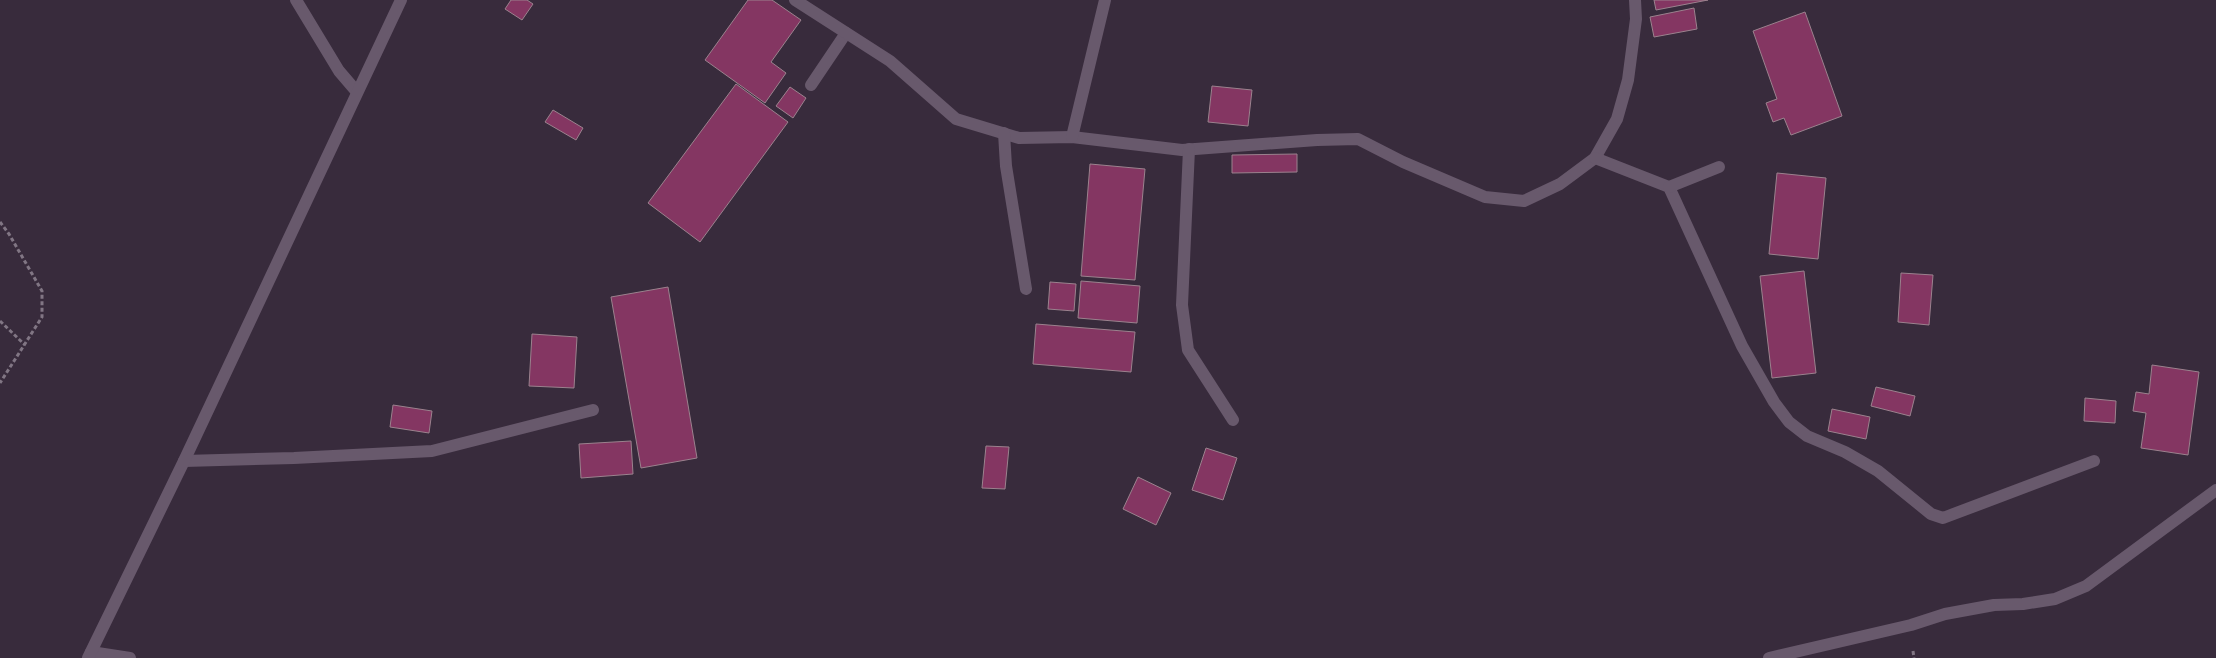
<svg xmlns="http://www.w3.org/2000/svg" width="2216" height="658" viewBox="0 0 2216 658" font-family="'Exo 2',sans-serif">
  <rect width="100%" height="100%" fill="#382b3c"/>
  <!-- building -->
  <g fill="#843662" stroke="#9b828e">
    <path d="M511,0H527L533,4L522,20L505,9Z"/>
    <path d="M748,0H772L801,20L771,62L786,73L765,103L705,60Z"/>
    <path d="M1654,0H1708L1656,10Z"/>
    <path d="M1694,8L1697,29L1654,37L1650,17Z"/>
    <path d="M1805,12L1842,116L1791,135L1784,118L1773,122L1766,103L1777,99L1753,31Z"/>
    <path d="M736,84L788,122L700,242L648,203Z"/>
    <path d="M1212,86L1252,90L1248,126L1208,122Z"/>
    <path d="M790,87L806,98L793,118L776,106Z"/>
    <path d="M553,110L583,128L576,140L545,122Z"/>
    <path d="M1297,154V172L1232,173V155Z"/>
    <path d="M1090,164L1145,169L1135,280L1081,276Z"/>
    <path d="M1777,173L1826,178L1818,259L1769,254Z"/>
    <path d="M1804,271L1816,373L1772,378L1760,276Z"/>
    <path d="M1901,273L1933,275L1929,325L1898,322Z"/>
    <path d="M1081,281L1140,286L1137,323L1078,318Z"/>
    <path d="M1050,282L1076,284L1074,311L1048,309Z"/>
    <path d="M668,287L697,458L641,468L611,297Z"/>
    <path d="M1036,324L1135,332L1131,372L1033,364Z"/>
    <path d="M532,334L577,337L574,388L529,386Z"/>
    <path d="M2152,365L2199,372L2188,455L2141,448L2146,413L2133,411L2136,392L2149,394Z"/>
    <path d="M1876,387L1915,396L1910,416L1871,406Z"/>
    <path d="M2085,398L2116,401L2115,423L2084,421Z"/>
    <path d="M393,405L432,411L429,433L390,427Z"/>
    <path d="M1832,409L1870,417L1866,439L1828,431Z"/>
    <path d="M631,441L633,474L581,478L579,444Z"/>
    <path d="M986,446L1009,447L1005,489L982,488Z"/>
    <path d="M1206,448L1237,458L1223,500L1192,490Z"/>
    <path d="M1138,477L1171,493L1156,525L1123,509Z"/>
  </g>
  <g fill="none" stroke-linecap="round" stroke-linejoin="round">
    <!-- path -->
    <g stroke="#817684" stroke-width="3" stroke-dasharray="4 2.5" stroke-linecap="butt">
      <path d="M0,222L9,234L42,291V317L0,383"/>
      <path d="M0,321L25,345"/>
      <path d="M1913,651L1914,658"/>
    </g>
    <!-- service -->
    <g stroke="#68596c" stroke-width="12">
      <path d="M811,85L846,33"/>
      <path d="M184,461L294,458L432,451L593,410"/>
    </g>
    <!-- minor -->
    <g stroke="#68596c" stroke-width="12">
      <path d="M296,0L339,71L357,92"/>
      <path d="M795,0L890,61L956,119L1019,138L1072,137L1182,150L1317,140L1358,139L1403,162L1485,197L1524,201L1560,184L1595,158L1617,119L1628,80L1636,19L1635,0"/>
      <path d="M1004,133L1006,166L1026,289"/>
      <path d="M1072,137L1105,0"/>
      <path d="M1189,149L1182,305L1188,350L1233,420"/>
      <path d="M1595,158L1669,187L1742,346L1774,402L1789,422L1807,436L1845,452L1878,471L1931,514L1943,518L2094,461"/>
      <path d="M1669,187L1719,167"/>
      <path d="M91,652L130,658"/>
      <path d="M88,658L184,461L401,0"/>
      <path d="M1769,658L1911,625L1945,614L1994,605L2023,604L2055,599L2086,586L2216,490"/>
    </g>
  </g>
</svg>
